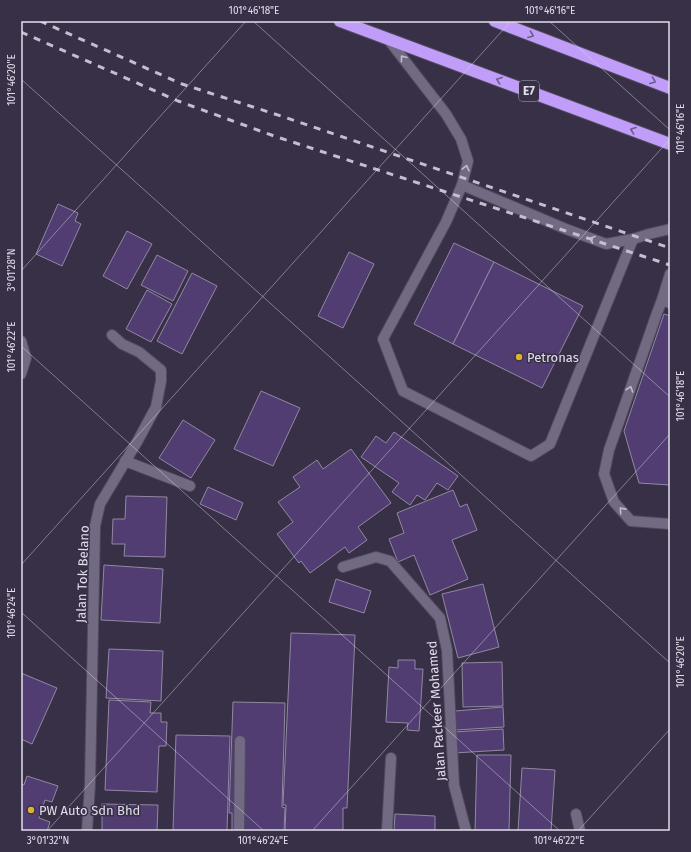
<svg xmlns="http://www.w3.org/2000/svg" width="691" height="852" viewBox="0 0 691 852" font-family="'Fira Sans',sans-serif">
  <rect width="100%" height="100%" fill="#373046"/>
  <!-- building -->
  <g fill="#513d72" stroke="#9188a2">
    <path d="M58,204L78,213L75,221L81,224L62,266L36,254Z"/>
    <path d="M127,231L152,244L127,289L103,276Z"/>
    <path d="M454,243L494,262L453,344L414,324Z"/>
    <path d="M349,252L374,264L343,328L318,316Z"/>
    <path d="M157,255L188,271L173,301L141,285Z"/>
    <path d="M494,262L583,306L542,388L453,344Z"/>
    <path d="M192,273L217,286L182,354L157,341Z"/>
    <path d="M147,290L172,304L151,342L126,329Z"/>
    <path d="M664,314L670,316V485L639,483L624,431Z"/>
    <path d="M261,391L300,408L273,466L234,449Z"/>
    <path d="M183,420L215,440L191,478L159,458Z"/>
    <path d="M394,432L458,476L448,490L437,483L425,500L417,495L410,505L392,492L399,483L361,457L376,436L386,443Z"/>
    <path d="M351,449L391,503L358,527L367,540L349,553L345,547L310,573L301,561L299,563L277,534L293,522L278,502L300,487L293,477L317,460L323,469Z"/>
    <path d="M208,487L243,503L236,520L200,504Z"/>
    <path d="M453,490L460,507L467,504L477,530L452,540L468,579L430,595L414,555L398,562L389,539L404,533L397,513Z"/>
    <path d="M126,496L167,497L165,557L124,556L125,544H112L113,519H125Z"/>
    <path d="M104,565L163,569L160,623L101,620Z"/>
    <path d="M336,579L371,591L364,613L329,602Z"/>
    <path d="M483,584L499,647L458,658L442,594Z"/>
    <path d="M291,633L355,635L347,808H343V831H285L286,805H283Z"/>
    <path d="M109,649L163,651L161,701L106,698Z"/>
    <path d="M398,660H415V669H423L419,731L407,730L408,723L386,722L389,667L398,668Z"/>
    <path d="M502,662L503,706L463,707L462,663Z"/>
    <path d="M21,673L57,688L32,744L21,739Z"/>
    <path d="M109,700L151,702L150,713H161V722H167L166,746H159L157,792L105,790Z"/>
    <path d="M233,702L285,703L282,807L285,808L284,831H232V813H229Z"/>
    <path d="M503,707L504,727L456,730L455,711Z"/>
    <path d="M503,729L504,750L454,753L453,732Z"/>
    <path d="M176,735L230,736L227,831H173Z"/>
    <path d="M477,755H511L509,831H475Z"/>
    <path d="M522,768L555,770L551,831H518Z"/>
    <path d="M27,776L58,786L52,802L45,800L39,818L50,822L47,831H21V784L24,785Z"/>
    <path d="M102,804L158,805L157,831H102Z"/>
    <path d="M395,814L435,816V831H394Z"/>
  </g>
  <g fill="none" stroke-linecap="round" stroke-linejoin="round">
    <!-- service casing -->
    <g stroke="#524b5e" stroke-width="12">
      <g id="service">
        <path d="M388,39L446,114L461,139L468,161L462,185L566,229L606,244L633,239L649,234L670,229"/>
        <path d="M462,185L446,222L383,339L403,391L531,456L550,444L633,239"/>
        <path d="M662,300L670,274"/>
        <path d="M670,303L662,300L657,313L609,450L604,474L614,502L631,521L670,524"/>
        <path d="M125,461L190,486"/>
        <path d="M576,814L580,831"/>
        <path d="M239,831L240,741"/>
        <path d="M387,831L391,758"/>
      </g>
    </g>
    <!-- minor casing -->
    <g stroke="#524b5e" stroke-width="12">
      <g id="minor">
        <path d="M21,341L26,358L21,374"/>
        <path d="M343,567L376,557L390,561L440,618L447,650L454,785L466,831"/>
        <path d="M87,831L90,784L95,526L100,504L137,442L156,407L161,381V370L139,352L122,344L112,335"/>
      </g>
    </g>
    <!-- motorway casing -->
    <g stroke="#524b5e" stroke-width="14">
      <g id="motorway">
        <path d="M340,21L670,144"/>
        <path d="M495,21L670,88"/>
      </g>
    </g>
    <!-- service -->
    <use href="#service" stroke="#726a83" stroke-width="10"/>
    <!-- minor -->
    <use href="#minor" stroke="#726a83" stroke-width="10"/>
    <!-- motorway -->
    <use href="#motorway" stroke="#bf9df9" stroke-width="12"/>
    <!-- rail -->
    <g stroke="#c4bfcf" stroke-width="3" stroke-dasharray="7 7" stroke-linecap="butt">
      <path d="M40,21L182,84L284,117L670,248"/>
      <path d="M21,32L178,101L274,136L670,265"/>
    </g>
  </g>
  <!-- one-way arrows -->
  <defs><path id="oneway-chevron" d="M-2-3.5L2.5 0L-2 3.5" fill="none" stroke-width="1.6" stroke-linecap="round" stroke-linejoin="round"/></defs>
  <g stroke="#6d5c8e">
    <use href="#oneway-chevron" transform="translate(531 35) rotate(21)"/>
    <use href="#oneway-chevron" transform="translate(499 80) rotate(-160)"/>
    <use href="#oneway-chevron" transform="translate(653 81) rotate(21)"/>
    <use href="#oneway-chevron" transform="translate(633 130) rotate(-160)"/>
  </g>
  <g stroke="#c1bbcd">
    <use href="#oneway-chevron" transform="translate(403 58) rotate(-128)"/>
    <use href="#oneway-chevron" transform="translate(466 168) rotate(-76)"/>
    <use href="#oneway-chevron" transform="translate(592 239) rotate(-160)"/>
    <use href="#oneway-chevron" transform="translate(630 389) rotate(-71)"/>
    <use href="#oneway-chevron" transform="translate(622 510) rotate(-132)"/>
  </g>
  <!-- ticks -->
  <path fill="none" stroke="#e3deed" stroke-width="1" stroke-opacity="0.45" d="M253,21L670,397M549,21L670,130M21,79L670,663M21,271L246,21M21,346L560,831M21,565L511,21M21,612L264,831M47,831L670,139M312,831L670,434M578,831L670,729"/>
  <!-- markers -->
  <g fill="#dbb233" stroke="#373046" stroke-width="1.5">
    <circle cx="519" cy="357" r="4"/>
    <circle cx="31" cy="810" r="4"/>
  </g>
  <g text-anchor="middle" stroke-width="3" stroke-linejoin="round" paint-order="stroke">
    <!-- shield labels -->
    <rect fill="#373046" stroke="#afaabb" stroke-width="1" x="519" y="81" width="20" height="20" rx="3"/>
    <g font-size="12" font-weight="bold" fill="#e3deed">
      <text x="529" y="95">E7</text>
    </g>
    <!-- poi labels -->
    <g font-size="13" fill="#e3deed" stroke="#373046" text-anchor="start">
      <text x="527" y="362">Petronas</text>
      <text x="39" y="815">PW Auto Sdn Bhd</text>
    </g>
    <!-- street labels -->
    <g font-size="13" fill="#e3deed" stroke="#373046">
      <text transform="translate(82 574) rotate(-88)" y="5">Jalan Tok Belano</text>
      <text transform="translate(436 711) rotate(-94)" y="5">Jalan Packeer Mohamed</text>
    </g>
  </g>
  <!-- border -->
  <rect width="691" height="852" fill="none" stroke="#373046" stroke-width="44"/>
  <rect x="22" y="22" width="647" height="808" fill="none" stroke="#e3deed" stroke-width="1.5"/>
  <g font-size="10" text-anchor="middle" fill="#e3deed">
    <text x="254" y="14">101°46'18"E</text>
    <text x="550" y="14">101°46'16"E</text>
    <text transform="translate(11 80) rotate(-90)" y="4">101°46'20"E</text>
    <text transform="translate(680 129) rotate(-90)" y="4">101°46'16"E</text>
    <text transform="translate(11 270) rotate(-90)" y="4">3°01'28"N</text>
    <text transform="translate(11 347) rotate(-90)" y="4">101°46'22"E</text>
    <text transform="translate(680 396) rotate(-90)" y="4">101°46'18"E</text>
    <text transform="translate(11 613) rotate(-90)" y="4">101°46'24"E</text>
    <text transform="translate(680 662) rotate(-90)" y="4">101°46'20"E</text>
    <text x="48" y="844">3°01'32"N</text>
    <text x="263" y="844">101°46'24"E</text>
    <text x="559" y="844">101°46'22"E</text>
  </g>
</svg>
